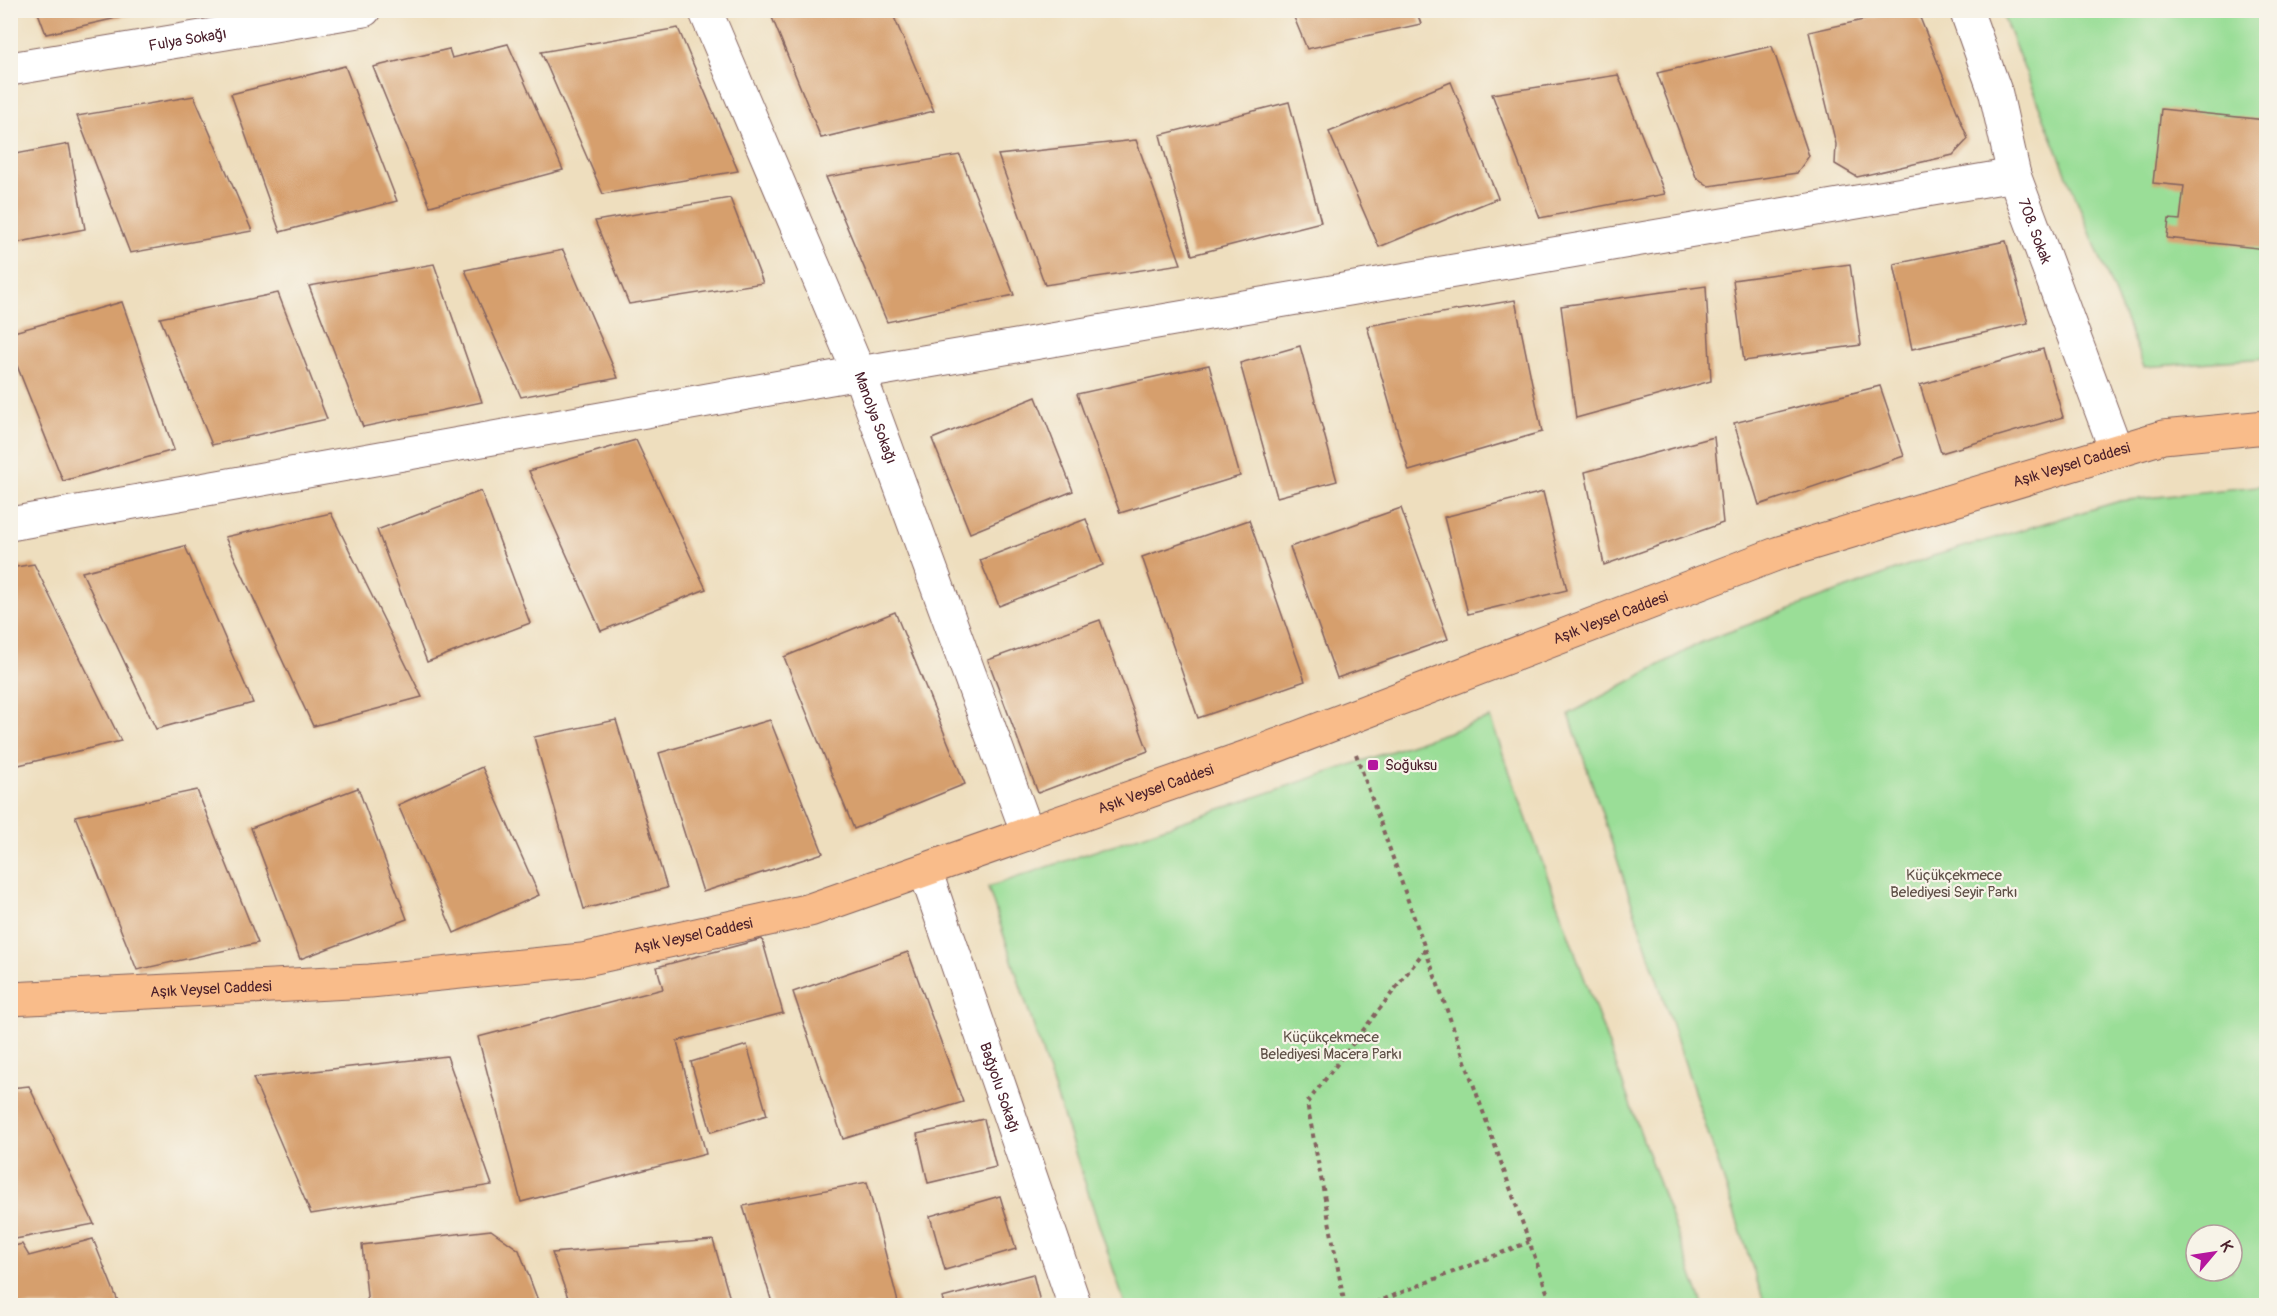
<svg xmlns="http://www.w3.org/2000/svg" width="2277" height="1316" viewBox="0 0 2277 1316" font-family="Pangolin,sans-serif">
  <rect width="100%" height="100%" fill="#f7f3e8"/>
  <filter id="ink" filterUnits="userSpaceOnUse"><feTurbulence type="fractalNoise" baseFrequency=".0167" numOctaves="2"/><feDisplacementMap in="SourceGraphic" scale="12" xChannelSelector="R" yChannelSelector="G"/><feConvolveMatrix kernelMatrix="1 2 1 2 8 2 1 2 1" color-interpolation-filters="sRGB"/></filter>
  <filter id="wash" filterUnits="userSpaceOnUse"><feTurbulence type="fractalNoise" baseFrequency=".008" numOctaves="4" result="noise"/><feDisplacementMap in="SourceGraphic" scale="24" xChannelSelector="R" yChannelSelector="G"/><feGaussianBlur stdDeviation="1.35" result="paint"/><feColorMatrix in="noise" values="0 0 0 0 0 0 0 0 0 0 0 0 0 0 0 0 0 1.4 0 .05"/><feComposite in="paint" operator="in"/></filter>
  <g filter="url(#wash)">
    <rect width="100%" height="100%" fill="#eedebe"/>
    <!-- green -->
    <g fill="#9ade97" stroke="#727e61" stroke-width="1.5" fill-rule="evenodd">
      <path d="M2179,10L2266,11V358L2144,367L2001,11L2178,14Z"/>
      <path d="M2266,485V1305H1765L1569,714L1702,642L1933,556L2120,501ZM2196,1235H2232V1271H2196Z"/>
      <path d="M1490,718L1703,1305H1125L988,887Z"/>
    </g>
    <g id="blocks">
      <!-- building -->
      <g fill="#d69f6d">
        <path d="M37,10H148V11L46,34Z"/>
        <path d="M769,10H891L934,111L821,138Z"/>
        <path d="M1291,10H1416L1421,24L1307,49Z"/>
        <path d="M1908,10H1917L1968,139L1953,155L1857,177L1835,164L1836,144L1809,32Z"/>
        <path d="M678,28L738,171L603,194L541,52Z"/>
        <path d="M508,44L563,170L430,206L373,67L449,49L452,58Z"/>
        <path d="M1772,46L1809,156L1797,173L1709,186L1696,177L1657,73Z"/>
        <path d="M345,66L397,201L280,232L231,94Z"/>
        <path d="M1618,75L1665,194L1540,218L1492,94Z"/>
        <path d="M1451,82L1498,198L1379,247L1329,132Z"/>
        <path d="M194,96L252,231L130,253L77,116Z"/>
        <path d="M1289,102L1321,222L1192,255L1160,135Z"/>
        <path d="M2161,109L2266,120V249L2167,238L2169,219L2180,220L2184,186L2153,183Z"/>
        <path d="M1136,140L1181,264L1045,285L998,155Z"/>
        <path d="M69,144L85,229L10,244V155Z"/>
        <path d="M960,155L1014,295L887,322L826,177Z"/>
        <path d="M730,198L763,283L629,304L595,221Z"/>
        <path d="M2006,241L2028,323L1912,349L1894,264Z"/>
        <path d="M563,250L618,378L521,397L465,270Z"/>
        <path d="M434,264L482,402L363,427L309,286Z"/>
        <path d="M1850,264L1861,345L1744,361L1733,280Z"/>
        <path d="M1706,286L1711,381L1576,418L1561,306Z"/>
        <path d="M278,293L327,419L212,445L160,318Z"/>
        <path d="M1515,300L1542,432L1409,471L1367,326Z"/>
        <path d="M122,302L174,450L63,481L10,348V333Z"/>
        <path d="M1300,346L1337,481L1277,497L1240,363Z"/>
        <path d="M2043,349L2063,417L1941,453L1920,385Z"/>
        <path d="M1209,365L1240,476L1120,513L1077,394Z"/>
        <path d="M1880,386L1904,456L1759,505L1734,423Z"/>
        <path d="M1036,397L1073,491L970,533L932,439Z"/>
        <path d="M1714,437L1723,523L1604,565L1585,472Z"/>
        <path d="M636,440L706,589L601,631L529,471Z"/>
        <path d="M481,491L530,623L427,662L377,530Z"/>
        <path d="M1543,492L1567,590L1468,614L1444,517Z"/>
        <path d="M1401,508L1448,639L1337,678L1290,547Z"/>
        <path d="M331,513L422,697L313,726L225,537Z"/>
        <path d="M1086,519L1103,565L999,606L980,560Z"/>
        <path d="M1249,520L1305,681L1198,718L1142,557Z"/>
        <path d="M185,546L253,703L156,729L82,572Z"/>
        <path d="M34,564L121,741L10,767V568Z"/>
        <path d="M895,612L965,784L854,829L784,657Z"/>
        <path d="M1100,620L1148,751L1038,793L988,660Z"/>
        <path d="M616,720L667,888L584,909L534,737Z"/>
        <path d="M770,720L823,853L703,892L659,753Z"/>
        <path d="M482,767L539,895L454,933L398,805Z"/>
        <path d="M358,788L407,919L300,959L251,828Z"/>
        <path d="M197,790L258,943L137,970L75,816Z"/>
        <path d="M762,939L783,1013L677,1041L706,1154L521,1202L478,1037L663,989L657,967Z"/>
        <path d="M908,952L963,1102L843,1139L793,992Z"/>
        <path d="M747,1045L767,1115L711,1132L691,1062Z"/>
        <path d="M447,1056L492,1185L311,1214L253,1078Z"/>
        <path d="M29,1086L94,1224L10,1240V1088Z"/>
        <path d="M984,1119L996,1167L928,1183L917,1134Z"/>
        <path d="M867,1182L899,1306H773L743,1206Z"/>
        <path d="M1000,1196L1016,1249L945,1270L930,1216Z"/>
        <path d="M491,1230L519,1250L540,1306H368L362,1245Z"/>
        <path d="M93,1239L120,1306H10V1247L22,1244L29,1256Z"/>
        <path d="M713,1240L732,1306H571L552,1253Z"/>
        <path d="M1033,1274L1041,1306H945L942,1298Z"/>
      </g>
    </g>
  </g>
  <g filter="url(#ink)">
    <use href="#blocks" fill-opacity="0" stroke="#83625e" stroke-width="1.5"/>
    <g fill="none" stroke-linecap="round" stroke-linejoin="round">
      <!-- minor casing -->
      <g stroke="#83625e" stroke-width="35">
        <g id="minor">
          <path id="s1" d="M705,10L859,373L1028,834"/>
          <path id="s2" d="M1966,10L1996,94L2014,175L2116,450"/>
          <path id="s3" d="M10,69L364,10"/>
          <path d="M10,524L859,373L2014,175"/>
          <path id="s4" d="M925,870L1075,1306"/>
        </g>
      </g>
      <!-- major casing -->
      <g stroke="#83625e" stroke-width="35">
        <g id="major">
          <path id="s5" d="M10,999L370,981L582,960L810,910L1255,754L1779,553L2163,437L2266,427"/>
        </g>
      </g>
      <!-- path -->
      <g stroke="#83625e" stroke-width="4" stroke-dasharray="4.5 4.5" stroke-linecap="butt">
        <path d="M1356,754L1552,1306"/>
        <path d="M1345,1306L1307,1103L1425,950"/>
        <path d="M1367,1306L1529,1242"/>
      </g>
      <!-- minor -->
      <use href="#minor" stroke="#fff" stroke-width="33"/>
      <!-- major -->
      <use href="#major" stroke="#f9bc8a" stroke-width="33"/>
    </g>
  </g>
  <!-- markers -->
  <rect fill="#b5179e" stroke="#f7f3e8" stroke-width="2" x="1367" y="759" width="12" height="12" rx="3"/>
  <g text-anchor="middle" stroke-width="4.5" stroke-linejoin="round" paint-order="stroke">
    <!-- street labels -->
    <g font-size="15" fill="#4a1f2b" stroke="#f7f3e8">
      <text dy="5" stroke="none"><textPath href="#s3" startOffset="180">Fulya Sokağı</textPath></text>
      <text dy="5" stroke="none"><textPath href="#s2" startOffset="232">708. Sokak</textPath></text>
      <text dy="5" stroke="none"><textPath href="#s1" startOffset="442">Manolya Sokağı</textPath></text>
      <text dy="5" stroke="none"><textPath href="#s5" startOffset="2145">Aşık Veysel Caddesi</textPath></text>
      <text dy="5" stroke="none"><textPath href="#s5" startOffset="1659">Aşık Veysel Caddesi</textPath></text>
      <text dy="5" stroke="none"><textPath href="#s5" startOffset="1173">Aşık Veysel Caddesi</textPath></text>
      <text dy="5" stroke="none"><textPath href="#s5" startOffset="687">Aşık Veysel Caddesi</textPath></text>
      <text dy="5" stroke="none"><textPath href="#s5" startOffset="201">Aşık Veysel Caddesi</textPath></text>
      <text dy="5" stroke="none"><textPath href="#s4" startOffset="230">Bağyolu Sokağı</textPath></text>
    </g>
    <!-- poi labels -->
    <g font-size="15" fill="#4a1f2b" stroke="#f7f3e8" text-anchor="start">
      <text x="1385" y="770">Soğuksu</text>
    </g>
    <!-- park labels -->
    <g font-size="15" fill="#5e4f46" stroke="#f7f3e8">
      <text x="1954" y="880">Küçükçekmece<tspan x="1954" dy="17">Belediyesi Seyir Parkı</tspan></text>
      <text x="1331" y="1042">Küçükçekmece<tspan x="1331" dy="17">Belediyesi Macera Parkı</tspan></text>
    </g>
  </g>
  <!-- margin -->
  <rect width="2277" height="1316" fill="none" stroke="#f7f3e8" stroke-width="36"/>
  <!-- north arrow -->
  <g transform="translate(2214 1253) rotate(61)"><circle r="28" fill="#f7f3e8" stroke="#b29e9c" stroke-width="1.5"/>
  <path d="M0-4.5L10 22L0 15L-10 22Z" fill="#b5179e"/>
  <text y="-9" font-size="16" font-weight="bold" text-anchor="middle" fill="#4a1f2b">K</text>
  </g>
</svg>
